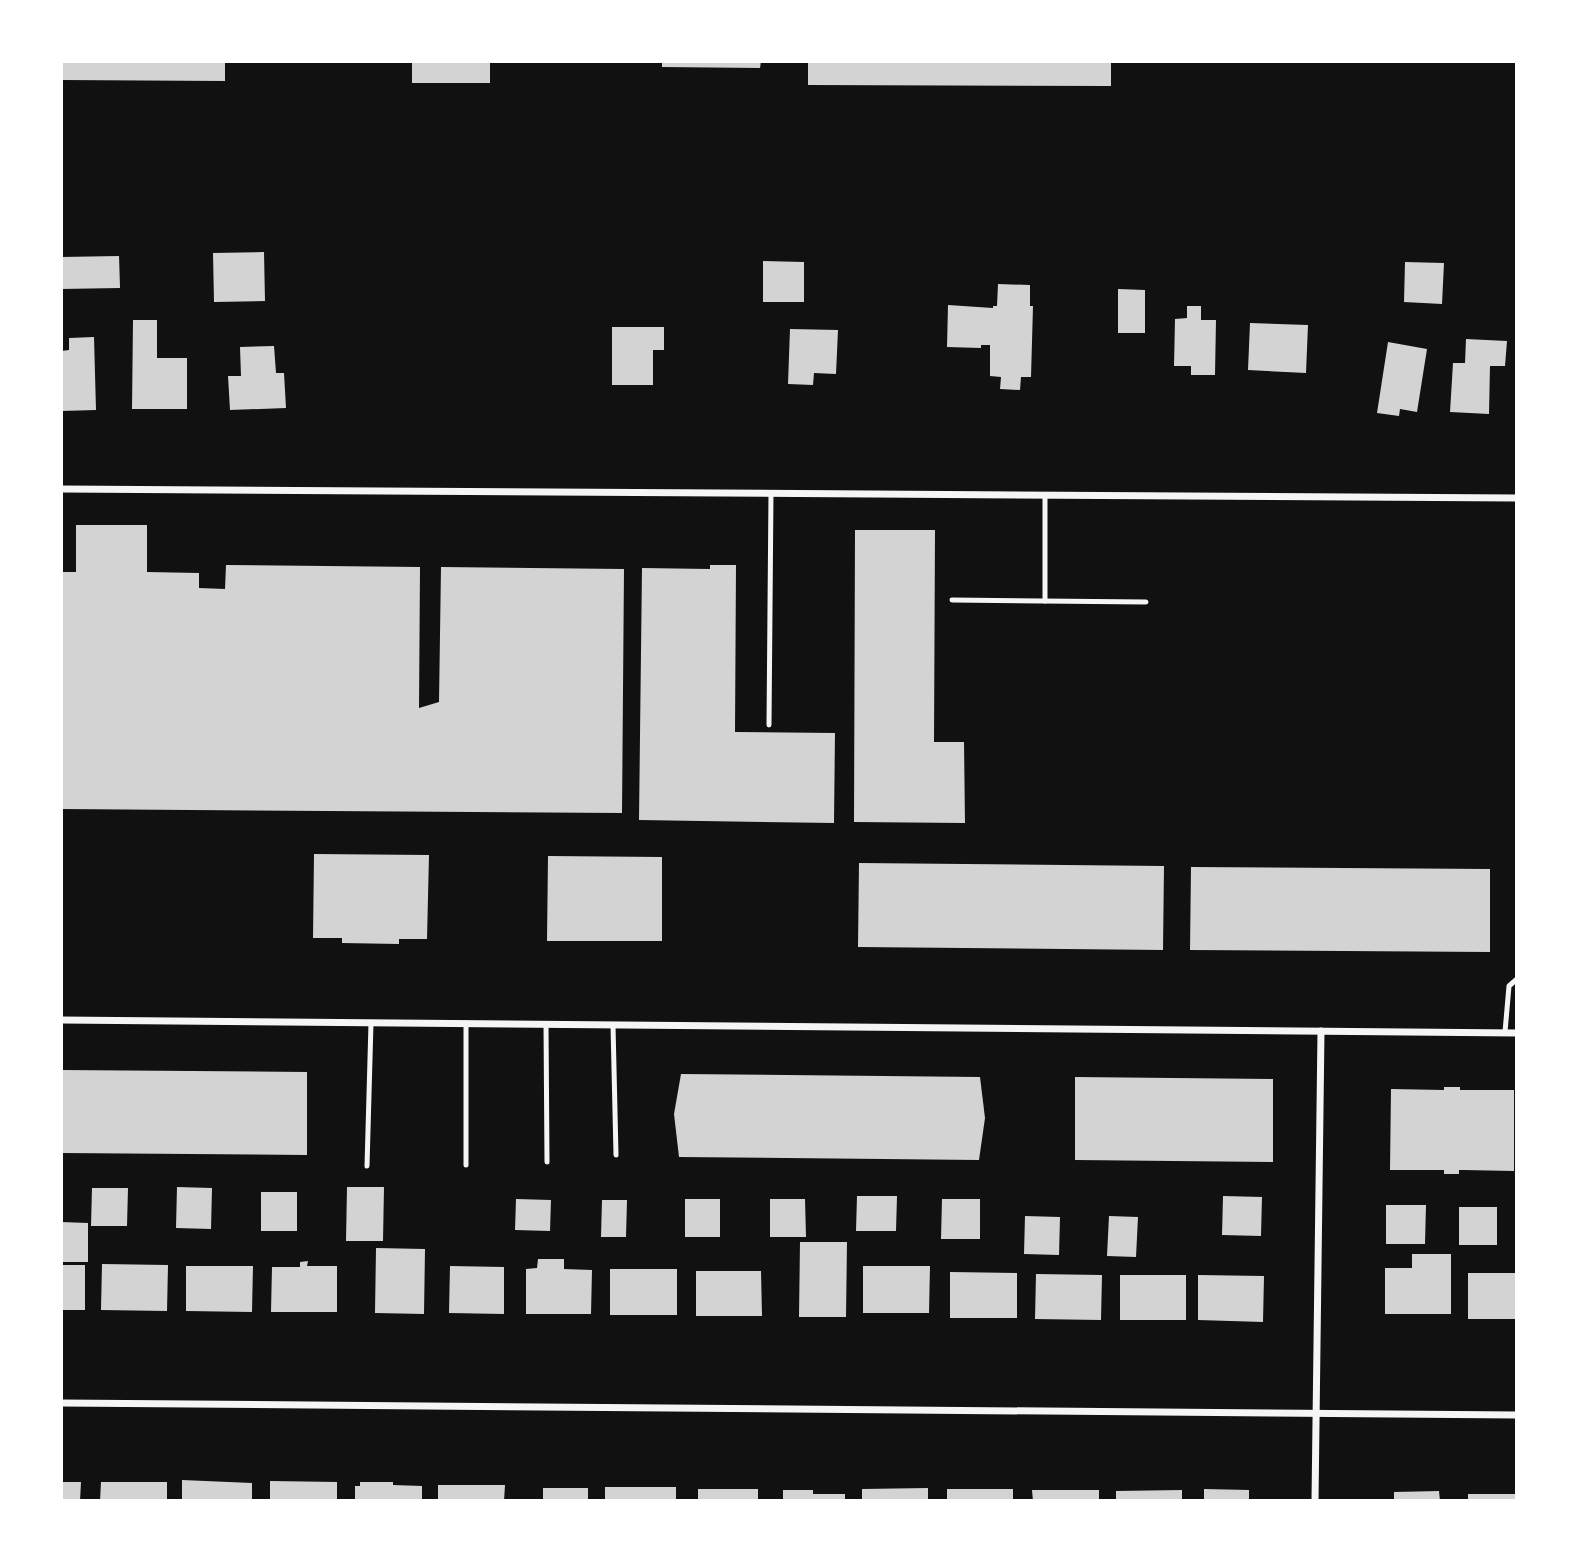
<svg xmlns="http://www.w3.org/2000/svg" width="1578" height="1562" viewBox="0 0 1578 1562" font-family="'Asap Condensed',sans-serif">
  <rect width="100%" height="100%" fill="#111"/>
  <!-- building -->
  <g fill="#d3d3d3">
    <path d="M61,61H225V81L61,80Z"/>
    <rect x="412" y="61" width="78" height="22"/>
    <path d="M662,61H761L760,68L662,67Z"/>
    <path d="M808,61H1111V86L808,85Z"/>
    <path d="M264,252L265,301L214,302L213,253Z"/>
    <path d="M119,256L120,288L61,289V257Z"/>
    <path d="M763,261L804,262V302H763Z"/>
    <path d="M1405,262L1444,263L1442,304L1404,302Z"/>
    <path d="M998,284L1030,285V306H1033L1031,377H1021L1020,390L1000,389L1001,377L990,376V345H981V348L947,347L948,305L993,308V306H997Z"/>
    <path d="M1118,289L1145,290V333H1118Z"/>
    <path d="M1187,306H1201V320H1216L1215,375H1191V366H1174L1175,319L1187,318Z"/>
    <path d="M133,320H157V358H187V409H132Z"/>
    <path d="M1250,323L1308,325L1306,373L1248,370Z"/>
    <path d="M612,327H664V350H653V385H612Z"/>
    <path d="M790,329L838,330L836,374L814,373L813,385L788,384Z"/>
    <path d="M94,337L96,410L61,411V351L69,350V338Z"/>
    <path d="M1466,339L1507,341L1505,366H1490L1489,414L1450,412L1453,363H1465Z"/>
    <path d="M1388,342L1427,349L1417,412L1400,409L1399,416L1377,413Z"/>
    <path d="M274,346L276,373H284L286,408L230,410L228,376H241L240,347Z"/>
    <path d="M76,525H147V572L199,573V588L225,589L226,565L420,567L419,708L439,702L441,567L624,569L622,813L61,809V572H76Z"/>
    <path d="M855,530H935L934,742H964L965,823L854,822Z"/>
    <path d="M710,565H736L735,732L835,733L834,823L639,820L642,568L710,569Z"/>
    <path d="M314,854L429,855L427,939H399V944L342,943V938H313Z"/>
    <path d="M548,856L662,857V941H547Z"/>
    <path d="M859,863L1164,866L1163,950L858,947Z"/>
    <path d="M1191,867L1490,869V952L1190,950Z"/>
    <path d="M61,1070L307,1072V1155L61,1153Z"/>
    <path d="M681,1074L980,1077L985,1118L979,1160L679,1157L674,1114Z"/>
    <path d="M1075,1077L1273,1079V1162L1075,1160Z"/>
    <path d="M1444,1087H1460V1090H1514V1171L1464,1170H1459V1174H1444V1170H1390L1391,1089L1444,1090Z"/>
    <path d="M177,1187L212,1188L211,1229L176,1228Z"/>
    <path d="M347,1187H384L383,1241H346Z"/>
    <path d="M92,1188H128L127,1226H91Z"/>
    <rect x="261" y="1192" width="36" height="39"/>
    <path d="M857,1196H897L896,1231H856Z"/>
    <path d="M1223,1196L1262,1197L1261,1236L1222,1235Z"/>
    <path d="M516,1199L551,1200L550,1231L515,1230Z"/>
    <rect x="685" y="1199" width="35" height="38"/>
    <path d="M770,1199H805L806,1237H770Z"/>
    <path d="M942,1199H980V1239H941Z"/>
    <path d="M602,1200H627L626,1237H601Z"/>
    <path d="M1386,1205H1426L1425,1244H1386Z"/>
    <rect x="1459" y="1207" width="38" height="38"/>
    <path d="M1025,1216L1060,1217L1059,1255L1024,1254Z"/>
    <path d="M1109,1216L1138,1217L1136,1257L1107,1256Z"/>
    <path d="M61,1222L88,1223V1262H61Z"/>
    <path d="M800,1242H847L846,1317H799Z"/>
    <path d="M376,1248L425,1249L424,1314L375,1313Z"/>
    <path d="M1412,1254H1451V1314H1385V1268H1412Z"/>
    <path d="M538,1259H564V1269L592,1270L591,1314H526V1269L537,1268Z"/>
    <path d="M308,1261L307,1266H337V1312H271L272,1267H300V1262Z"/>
    <path d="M102,1264L168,1265L167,1311L101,1310Z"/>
    <rect x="61" y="1265" width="24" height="45"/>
    <path d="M186,1266H253L252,1312L186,1311Z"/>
    <path d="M450,1266L504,1267V1314L449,1313Z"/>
    <path d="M863,1266H930L929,1313H863Z"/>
    <rect x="610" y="1269" width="67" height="46"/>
    <path d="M696,1271H761L762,1316H696Z"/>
    <path d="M950,1272L1017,1273V1318H950Z"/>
    <rect x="1468" y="1273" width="49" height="46"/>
    <path d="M1036,1274L1102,1275L1101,1320L1035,1319Z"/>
    <rect x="1120" y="1275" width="66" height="45"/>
    <path d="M1198,1275L1264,1276L1263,1322L1198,1320Z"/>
    <path d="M182,1480L252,1483V1501H182Z"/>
    <path d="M270,1481L337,1482V1501H270Z"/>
    <path d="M61,1482H81L80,1501H61Z"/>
    <path d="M101,1482H167V1501H100Z"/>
    <path d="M360,1482H393V1485L422,1486V1501H355V1486H360Z"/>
    <path d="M438,1485H505L504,1501H438Z"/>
    <rect x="605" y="1487" width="71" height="14"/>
    <rect x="543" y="1488" width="45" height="13"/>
    <path d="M928,1488V1501H862V1489Z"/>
    <rect x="698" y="1489" width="60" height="12"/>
    <rect x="947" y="1489" width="66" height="12"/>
    <path d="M1204,1489L1249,1490V1501H1204Z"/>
    <path d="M783,1490H813V1494H845V1501H783Z"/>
    <path d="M1032,1490H1099V1501H1033Z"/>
    <path d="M1182,1490V1501H1116V1491Z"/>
    <path d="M1439,1491L1440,1501H1394V1492Z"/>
    <rect x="1468" y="1494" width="49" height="7"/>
  </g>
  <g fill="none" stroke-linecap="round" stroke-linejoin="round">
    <!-- service -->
    <g stroke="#f5f5f5" stroke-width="5">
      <path d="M952,600L1146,602"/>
      <path d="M1045,601V495"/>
      <path d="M769,725L771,493"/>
      <path d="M466,1023V1165"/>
      <path d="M546,1024L547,1162"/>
      <path d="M613,1025L616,1155"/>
      <path d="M1505,1032L1509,986L1517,979"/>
      <path d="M367,1166L371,1023"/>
    </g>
    <!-- minor -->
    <g stroke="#f5f5f5" stroke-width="7">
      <path d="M61,489L1517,498"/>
      <path d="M61,1020L1517,1033"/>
      <path d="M61,1403L1517,1415"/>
      <path d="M1315,1501L1321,1031"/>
    </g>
  </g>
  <!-- border -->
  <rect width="1578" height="1562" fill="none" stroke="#ffffff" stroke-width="126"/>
</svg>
